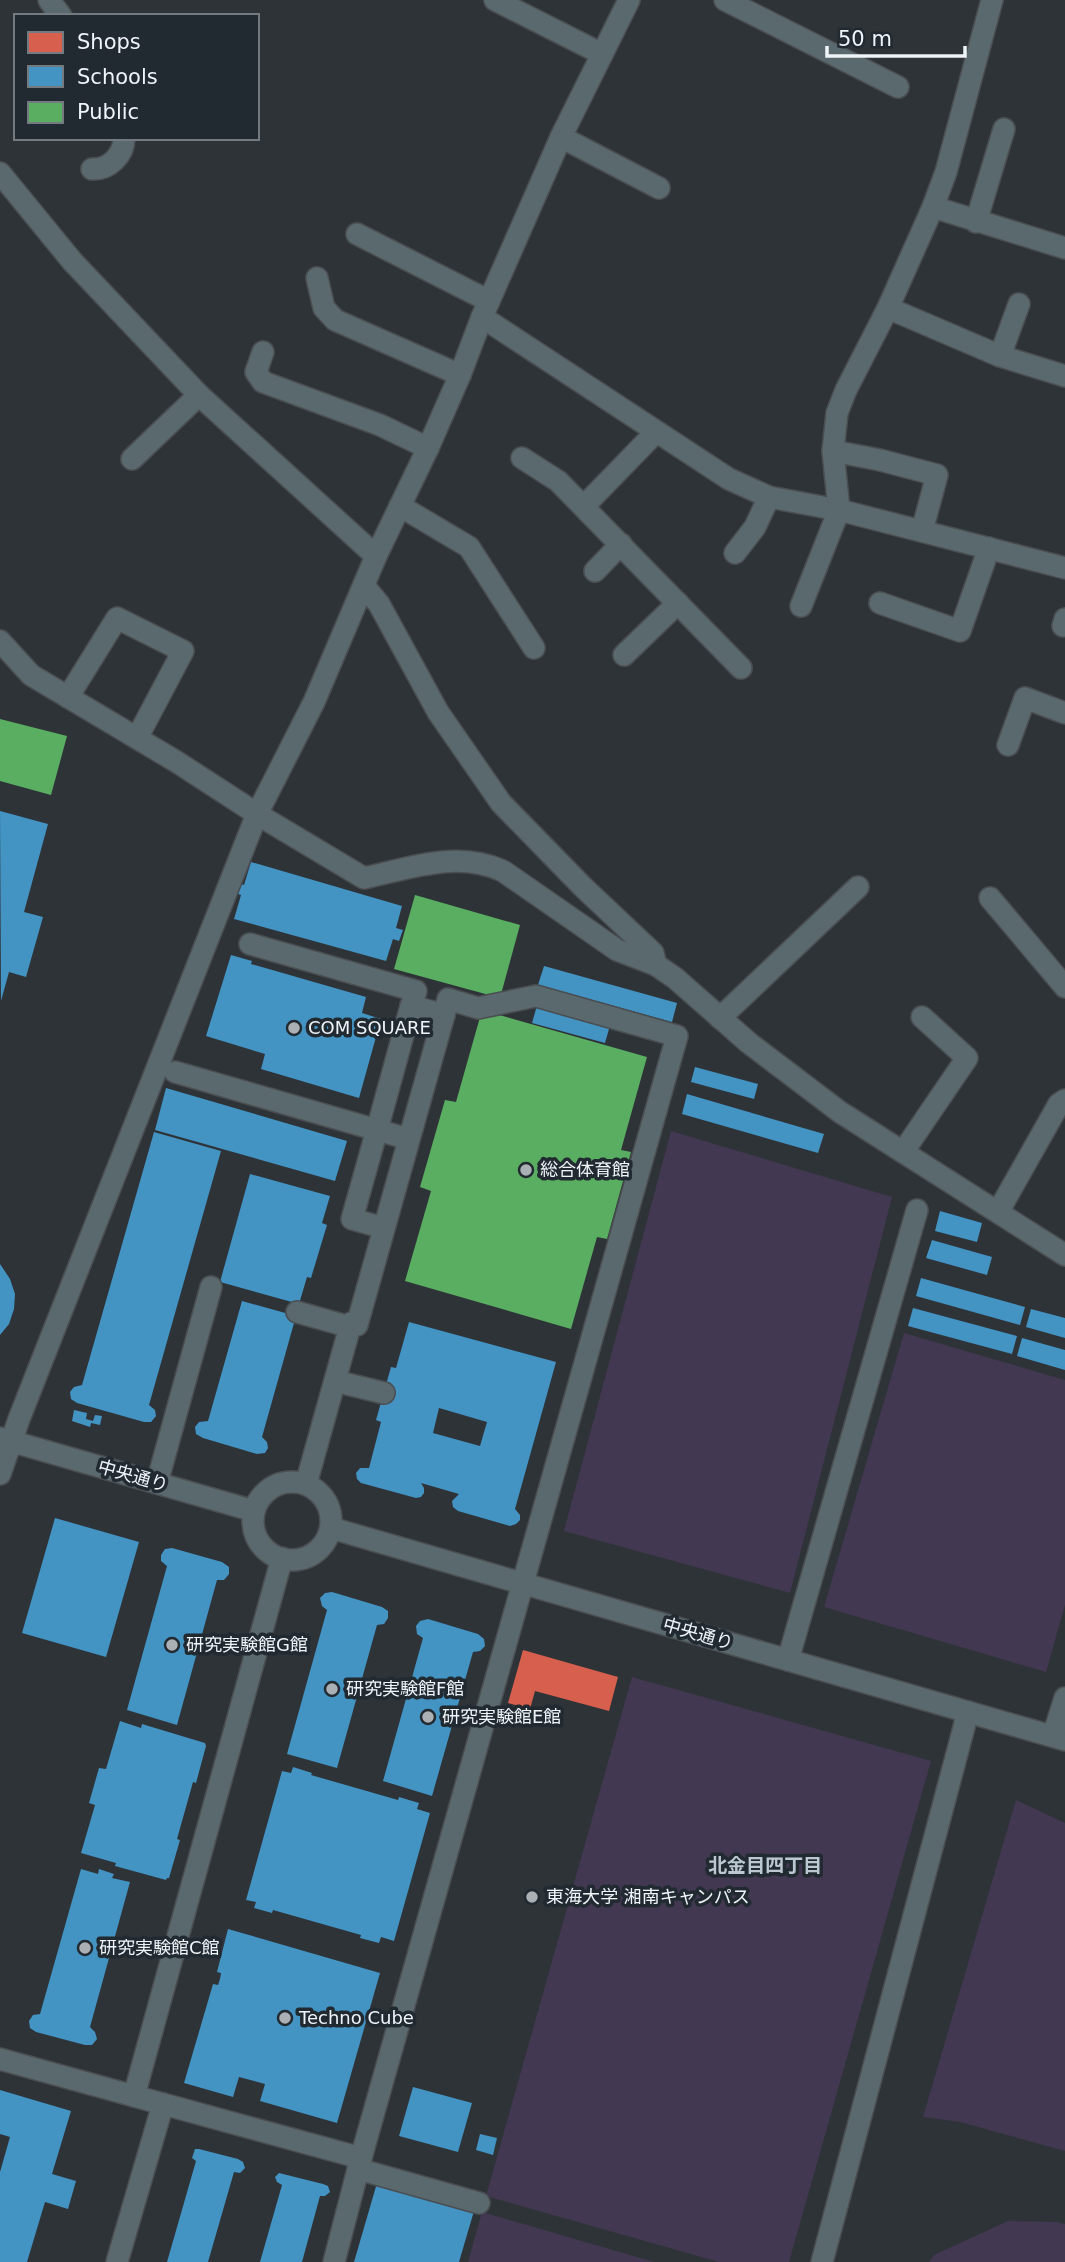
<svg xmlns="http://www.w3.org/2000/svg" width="1065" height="2262" viewBox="0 0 1065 2262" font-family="'DejaVu Sans','Noto Sans JP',sans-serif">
  <rect width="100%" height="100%" fill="#2e3338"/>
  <!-- green -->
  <g fill="#423851">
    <path d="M671,1131L892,1197L790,1593L564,1531Z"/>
    <path d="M904,1333L1065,1380V1605L1046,1672L824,1607Z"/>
    <path d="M632,1677L931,1761L789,2262H719L486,2196Z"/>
    <path d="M1016,1800L1065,1823V2151L960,2122L923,2117Z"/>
    <path d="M482,2212L654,2262H468Z"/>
    <path d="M1008,2221L1056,2222L1065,2224V2262H929L934,2255Z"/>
  </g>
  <!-- shops -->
  <path fill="#d6604d" d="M523,1650L618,1677L609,1711L535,1691L530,1709L508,1703Z"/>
  <!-- schools -->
  <g fill="#4393c3" fill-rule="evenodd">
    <path d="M0,811L48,824L24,912L43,917L26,977L9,972L1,1001Z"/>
    <path d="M251,862L402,906L396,928L403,930L399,941L393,939L386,961L234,919L241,895L238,894L241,884L244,885Z"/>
    <path d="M231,955L252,961L251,964L366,997L362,1013L381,1019L359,1098L261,1069L265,1054L206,1036Z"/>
    <path d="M544,966L677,1003L672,1022L538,985Z"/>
    <path d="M538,1002L611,1022L605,1043L532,1023Z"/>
    <path d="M695,1067L758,1084L754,1099L691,1082Z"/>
    <path d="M166,1088L347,1141L335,1181L155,1130Z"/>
    <path d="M687,1094L824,1134L818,1153L682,1114Z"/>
    <path d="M154,1132L221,1151L149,1405L155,1410L156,1416L151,1422H144L77,1403L71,1399L70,1392L74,1387L82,1385Z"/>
    <path d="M250,1174L330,1196L322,1223L327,1225L311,1278L307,1277L299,1304L220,1282Z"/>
    <path d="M940,1211L982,1223L977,1242L935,1231Z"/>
    <path d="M932,1240L992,1257L987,1275L926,1258Z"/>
    <path d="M0,1264L10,1279L15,1294L14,1309L9,1324L0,1335Z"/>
    <path d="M921,1278L1025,1307L1020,1325L916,1296Z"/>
    <path d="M242,1301L296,1316L262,1437L267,1442L268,1448L265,1453L257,1454L203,1438L196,1434L195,1427L199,1422L208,1421Z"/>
    <path d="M913,1308L1017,1336L1012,1354L908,1326Z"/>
    <path d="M1031,1309L1065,1318V1338L1026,1327Z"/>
    <path d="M409,1322L556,1362L515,1509L520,1515V1520L516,1524L510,1526L458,1511L453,1507L452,1501L459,1494L421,1483L424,1488V1493L421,1497L416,1498L361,1483L357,1479L356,1473L360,1468H369L381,1422L376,1420L391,1367L396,1368ZM439,1408L487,1422L480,1446L433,1433Z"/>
    <path d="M1022,1338L1065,1350V1370L1017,1356Z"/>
    <path d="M74,1410L87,1413L86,1419L93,1421L95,1415L102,1416L100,1425L91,1423L90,1427L72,1421Z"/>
    <path d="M55,1518L139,1542L106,1657L22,1633Z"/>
    <path d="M172,1548L222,1562L229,1567V1574L224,1580H217L177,1725L127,1710L167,1566L161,1561V1555L165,1549Z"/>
    <path d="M332,1592L382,1607L388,1611V1618L384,1624L377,1625L337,1768L287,1754L327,1610L322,1606L320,1598L325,1593Z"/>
    <path d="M428,1619L478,1634L484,1639L485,1646L480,1651L473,1652L432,1796L383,1781L423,1638L417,1634L416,1626L420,1621Z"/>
    <path d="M120,1721L141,1728L142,1724L205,1743L206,1746L196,1783L193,1782L177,1839L180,1840L169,1878H167L166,1880L115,1866L116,1863L81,1853L95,1805L89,1803L99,1768L106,1769Z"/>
    <path d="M293,1767L312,1773L311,1775L398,1800L399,1797L419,1803L417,1809L430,1813L394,1941L381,1937L379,1943L360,1938L361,1935L273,1910L272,1913L254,1908L256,1902L246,1900L282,1771L291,1773Z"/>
    <path d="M81,1869L98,1874L99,1869L114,1874L112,1878L130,1882L90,2027L95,2032L97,2039L92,2045H85L36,2032L30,2028L29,2021L33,2015L40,2014Z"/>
    <path d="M228,1929L380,1973L337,2123L260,2101L265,2084L239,2077L233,2097L184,2083L213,1984L218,1985L220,1979L221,1973L217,1972Z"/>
    <path d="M413,2087L472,2103L458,2152L399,2136Z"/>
    <path d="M0,2090L71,2111L52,2174L76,2181L68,2209L45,2202L27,2262H0V2172L10,2137L0,2134Z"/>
    <path d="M480,2134L497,2138L493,2155L476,2150Z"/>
    <path d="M195,2149H199L238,2159L243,2162L245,2168L240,2173L234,2172L208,2262H167L196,2161L192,2158Z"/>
    <path d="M279,2173L323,2184L328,2186L330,2192L325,2196H320L302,2262H260L282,2185L277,2182L275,2177Z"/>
    <path d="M377,2183L474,2211L459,2262H354Z"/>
  </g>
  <!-- public -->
  <g fill="#5aae61">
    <path d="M0,719L67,736L51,795L0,781Z"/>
    <path d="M415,895L520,925L500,998L394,969Z"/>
    <path d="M482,1010L647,1057L621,1150L631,1152L607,1239L597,1237L571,1329L405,1281L431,1191L420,1187L445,1100L456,1102Z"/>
  </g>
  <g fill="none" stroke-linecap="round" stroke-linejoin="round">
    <!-- minor casing -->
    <g stroke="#4a4e52" stroke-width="24">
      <g id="minor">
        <path d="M49,0L61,16"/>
        <path d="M495,0L602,54"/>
        <path d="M725,0L898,87"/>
        <path d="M561,137L659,188"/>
        <path d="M92,169C109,170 124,155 124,138"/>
        <path d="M0,173L72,261L199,395L376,556"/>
        <path d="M933,207L1065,248"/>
        <path d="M976,222L1004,129"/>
        <path d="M357,234L489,301"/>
        <path d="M317,278L324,308L335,320L460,375"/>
        <path d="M888,308L1000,356L1065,376"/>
        <path d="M482,317L729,479L769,497L839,510L1065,568"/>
        <path d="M263,352L256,372L263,382L380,425L428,448"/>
        <path d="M1000,356L1019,304"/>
        <path d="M833,451L880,460L937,475L922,531"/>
        <path d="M522,458L558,481L741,668"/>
        <path d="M132,459L199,395"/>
        <path d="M400,506L469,547L534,648"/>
        <path d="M584,506L656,432"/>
        <path d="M735,553L755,527L769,497"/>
        <path d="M595,571L621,544"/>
        <path d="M364,586L379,604L438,712L501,803L583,887L653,953L656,965"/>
        <path d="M880,603L960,631L989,548"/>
        <path d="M801,606L839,510L833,451L837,413L846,390L888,308L933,207L946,172L992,0"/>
        <path d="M1063,626L1065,619"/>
        <path d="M0,641L31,675L177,762L257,814L364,878C410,868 458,850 503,871L617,950L656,965L675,978L749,1043L840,1112L1065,1255"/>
        <path d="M624,655L678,603"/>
        <path d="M68,697L117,618L183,651L137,738"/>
        <path d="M1008,745L1025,698L1065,713"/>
        <path d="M990,898L1065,987"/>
        <path d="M250,944L416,991L411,1006"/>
        <path d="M720,1018L858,887"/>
        <path d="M175,1072L377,1130L352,1219L384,1228"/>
        <path d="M903,1152L967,1058L922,1017"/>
        <path d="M998,1212L1059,1104L1065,1100"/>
        <path d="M297,1312L350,1327"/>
        <path d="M335,1381L384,1393"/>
        <path d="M0,1438L254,1511"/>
        <path d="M0,1474L19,1419L257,814L314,702L376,556L428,448L460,375L482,317L561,137L629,0"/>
        <circle cx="292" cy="1521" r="39"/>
        <path d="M157,1483L211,1287"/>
        <path d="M306,1484L351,1323L357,1325L444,1015L411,1006L377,1130L409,1139"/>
        <path d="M331,1528L1065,1740"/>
        <path d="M788,1660L917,1210"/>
        <path d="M1053,1736L1065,1698"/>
        <path d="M0,2059L134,2096L282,1558"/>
        <path d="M134,2096L361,2158L334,2262"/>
        <path d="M361,2158L677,1036L536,996L478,1008L448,999L444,1015"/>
        <path d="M358,2169L479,2203"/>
        <path d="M117,2262L163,2104"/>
        <path d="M822,2262L968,1712"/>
      </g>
    </g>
    <!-- minor -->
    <use href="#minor" stroke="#5a696d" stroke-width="21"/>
  </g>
  <!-- markers -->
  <g fill="#abb0b5" stroke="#212a31" stroke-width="2.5">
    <circle cx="294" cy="1028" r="7"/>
    <circle cx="526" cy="1170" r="7"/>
    <circle cx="172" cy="1645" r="7"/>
    <circle cx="332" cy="1689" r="7"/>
    <circle cx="428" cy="1717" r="7"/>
    <circle cx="532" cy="1897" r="7"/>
    <circle cx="85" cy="1948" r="7"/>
    <circle cx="285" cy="2018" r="7"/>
  </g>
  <g text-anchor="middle" stroke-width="7" stroke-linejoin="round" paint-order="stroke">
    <!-- poi labels -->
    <g font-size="18" fill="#eef4f8" stroke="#212a31" text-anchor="start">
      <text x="308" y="1034">COM SQUARE</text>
      <text x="540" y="1176">総合体育館</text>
      <text x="186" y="1651">研究実験館G館</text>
      <text x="346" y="1695">研究実験館F館</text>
      <text x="442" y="1723">研究実験館E館</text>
      <text x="546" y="1903">東海大学 湘南キャンパス</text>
      <text x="99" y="1954">研究実験館C館</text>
      <text x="299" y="2024">Techno Cube</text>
    </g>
    <!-- street labels -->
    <g font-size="18" fill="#eef4f8" stroke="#212a31">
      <text transform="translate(133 1476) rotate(16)" y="6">中央通り</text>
      <text transform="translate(698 1634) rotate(16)" y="6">中央通り</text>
    </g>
    <!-- neighbourhood labels -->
    <g font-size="19" font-weight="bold" fill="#bcc8d1" stroke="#212a31">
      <text x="765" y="1872">北金目四丁目</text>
    </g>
  </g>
  <!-- legend -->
  <rect x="14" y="14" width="245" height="126" fill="#212a31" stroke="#737b81" stroke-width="2"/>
  <rect x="28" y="32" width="35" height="21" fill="#d6604d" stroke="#737b81" stroke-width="2"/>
  <text x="77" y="49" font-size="21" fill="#eef4f8">Shops</text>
  <rect x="28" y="66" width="35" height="21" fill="#4393c3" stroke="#737b81" stroke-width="2"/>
  <text x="77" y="84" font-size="21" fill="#eef4f8">Schools</text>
  <rect x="28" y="102" width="35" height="21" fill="#5aae61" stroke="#737b81" stroke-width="2"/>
  <text x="77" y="119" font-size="21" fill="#eef4f8">Public</text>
  <!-- scale -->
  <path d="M827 46v10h138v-10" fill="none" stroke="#eef4f8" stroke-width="3.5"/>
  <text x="838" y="46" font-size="21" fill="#eef4f8" stroke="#212a31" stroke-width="5" paint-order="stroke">50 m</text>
</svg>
